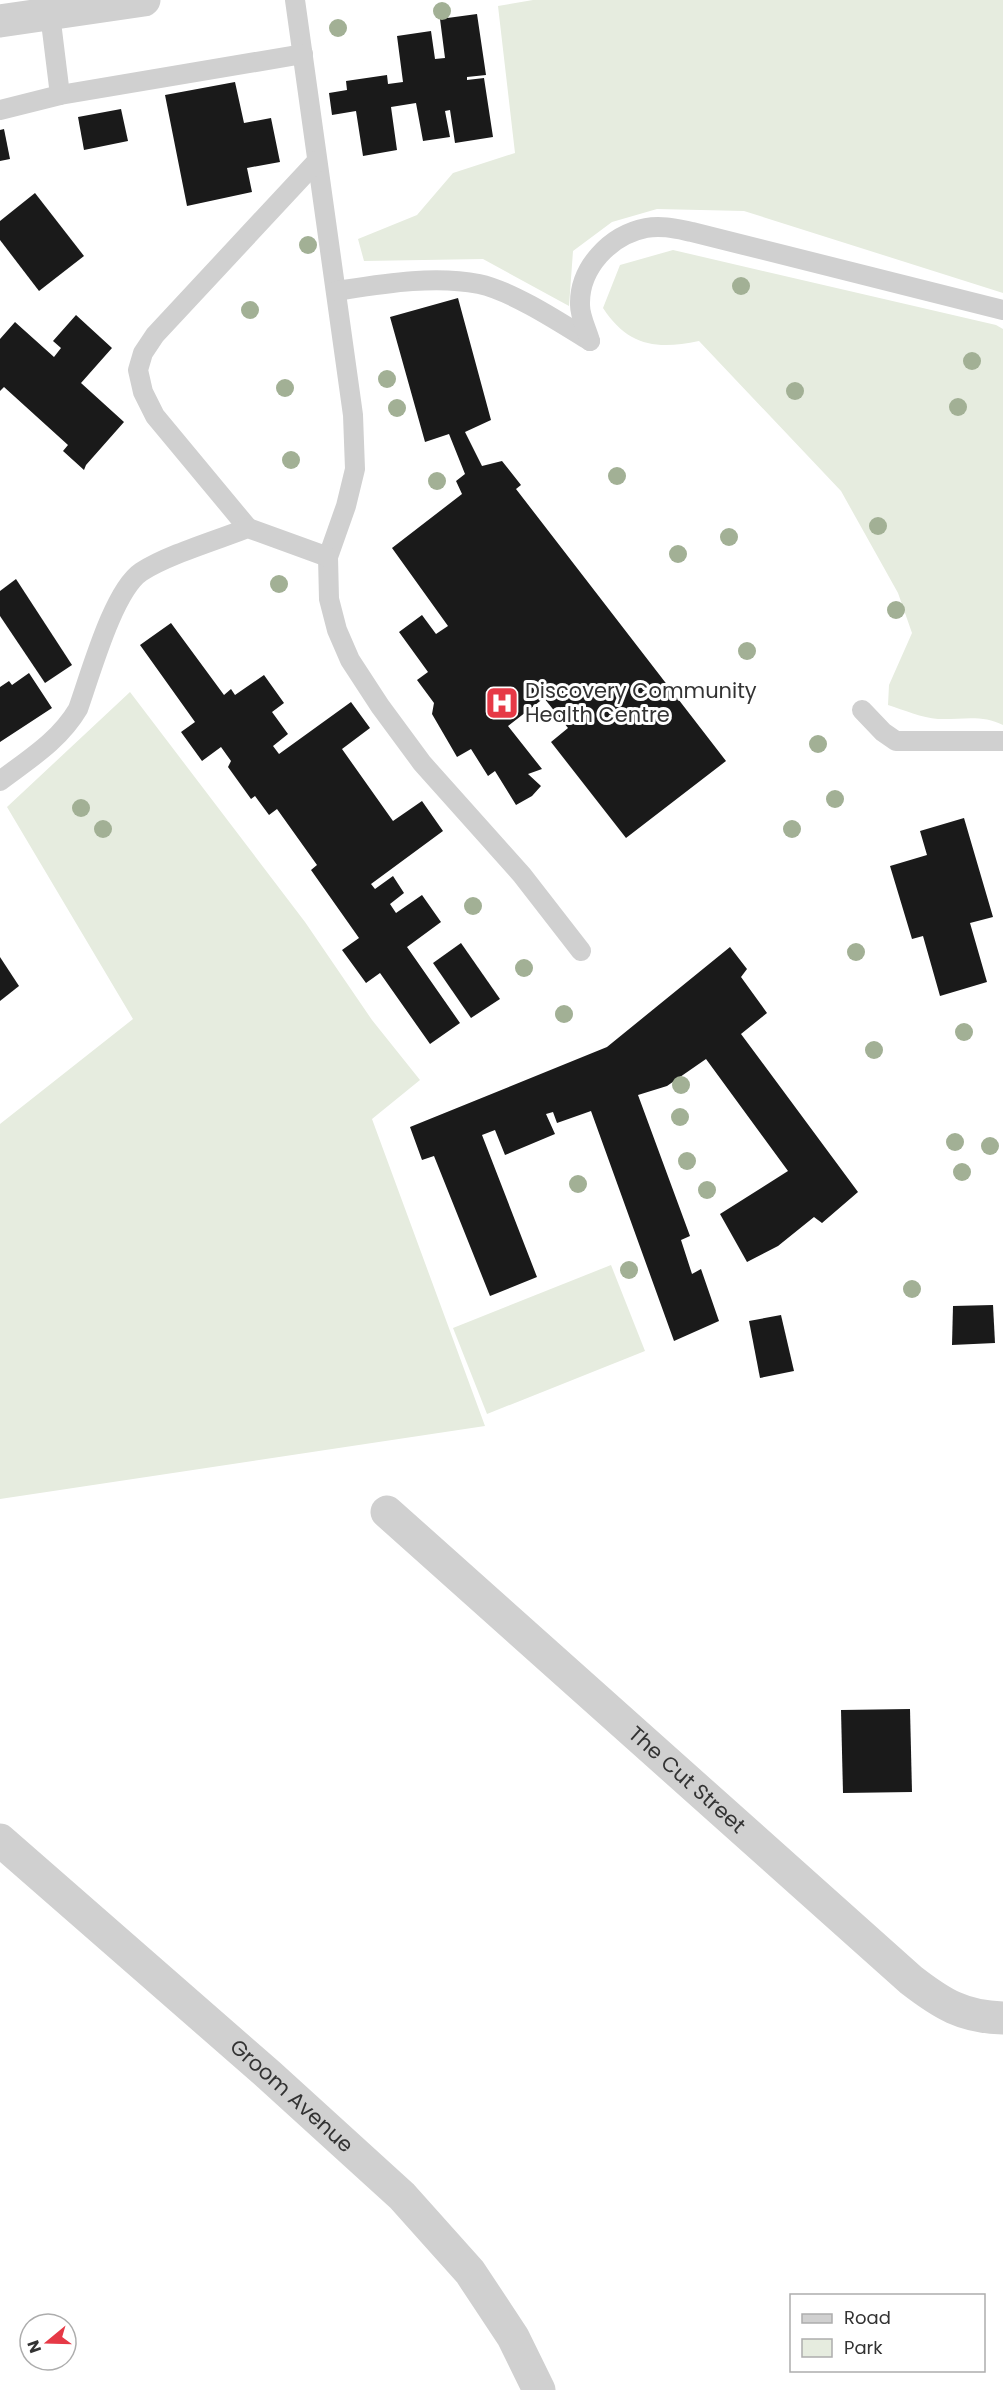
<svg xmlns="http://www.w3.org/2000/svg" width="1003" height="2390" viewBox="0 0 1003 2390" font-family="Poppins,sans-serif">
  <rect width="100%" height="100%" fill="#fff"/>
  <!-- green -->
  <g fill="#e6ecdf">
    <path d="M533,0H1003V293L744,211L657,209L612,222L573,251L569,306L483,259L364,261L358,239L417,215L453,173L515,153L498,6Z"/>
    <path d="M673,250L996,325L1003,329V725C982,714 960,720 938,719C922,718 904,710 888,705L889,685L912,633L898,593L841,491L699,341C656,350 628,346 603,308L620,265Z"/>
    <path d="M130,692L305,922L372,1020L420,1080L372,1119L485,1426L0,1499V1124L133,1019L7,807Z"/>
    <path d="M611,1265L645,1351L487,1414L453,1328Z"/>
  </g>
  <!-- building -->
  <g fill="#1a1a1a">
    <path d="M477,14L486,75L467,77V80L484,78L493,137L455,143L450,110L445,111L450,137L423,141L416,103L391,107L397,150L363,156L356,111L332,115L329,93L347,90L346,81L387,75L388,84L403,82L397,36L431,31L435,59L445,58L440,19Z"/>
    <path d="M235,82L244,123L271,118L280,162L247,168L252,192L187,206L165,95Z"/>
    <path d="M121,109L128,141L84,150L78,117Z"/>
    <path d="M4,129L10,159L0,161V130Z"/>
    <path d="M35,193L84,256L39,291L0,240V221Z"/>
    <path d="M458,298L491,420L465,432L482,466L502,461L521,485L516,489L726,761L626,838L551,742L568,728L544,698L508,726L542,769L528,774L541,786L532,796L516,805L495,771L488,776L471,749L457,757L432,714L434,703L417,680L428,672L399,632L422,615L436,634L448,626L392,548L462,494L456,481L465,474L449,434L425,442L390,317Z"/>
    <path d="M76,315L112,348L81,383L124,422L86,465L84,470L63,451L68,445L4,387L0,391V339L15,322L54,357L61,348L53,341Z"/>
    <path d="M16,579L72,665L45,683L0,616V591Z"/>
    <path d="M171,623L224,695L231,689L235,695L264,675L284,703L272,712L288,734L273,746L279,754L351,702L370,728L342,749L393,821L422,801L443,831L371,884L375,889L393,876L404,893L390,904L396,913L422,895L441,922L407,947L460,1023L430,1044L380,973L366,983L342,950L359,938L311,870L317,865L277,809L269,815L255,796L251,799L228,767L231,761L221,747L202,761L181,732L195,722L140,645Z"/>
    <path d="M29,673L52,708L0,742V687L9,681L12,685Z"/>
    <path d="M964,818L993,917L970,923L987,982L940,996L923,936L912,939L890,866L927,855L920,831Z"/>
    <path d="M461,943L500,999L471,1018L433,963Z"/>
    <path d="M730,947L747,969L741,977L767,1013L741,1034L858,1192L822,1223L814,1217L778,1246L747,1262L720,1214L788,1171L706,1059L667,1086L638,1095L690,1236L681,1240L692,1274L701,1269L719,1321L674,1341L591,1111L557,1123L553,1112L546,1114L555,1134L505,1155L495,1130L482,1135L537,1277L490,1296L434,1156L422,1160L410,1127L607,1047Z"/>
    <path d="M0,957L19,986L0,1001Z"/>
    <path d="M993,1305L995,1343L952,1345L953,1306Z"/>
    <path d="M781,1315L794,1371L760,1378L749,1321Z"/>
    <path d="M910,1709L912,1792L843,1793L841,1710Z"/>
  </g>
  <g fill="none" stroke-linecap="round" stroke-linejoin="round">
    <!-- lane -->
    <g stroke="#d0d0d0" stroke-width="20">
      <path d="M295,0L353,415L355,469L346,506L328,557L329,599L337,630L350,660L380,706L422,763L522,875L581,951"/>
      <path d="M60,95L303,54"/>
      <path d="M0,110L60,95L50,14"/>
      <path d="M336,291C382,284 433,275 479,284C512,291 561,323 590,341"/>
      <path d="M590,341C587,330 580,317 580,305C579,268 610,235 646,228C662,225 677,229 692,232L1003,310"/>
      <path d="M248,528L155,416L143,392L138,370L143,353L155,335L317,161"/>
      <path d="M862,710L883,732L896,741H1003"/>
      <path d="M0,781C29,759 59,741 78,709C90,676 113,591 141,572C167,555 217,540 248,528L328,557"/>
    </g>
    <!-- street -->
    <g stroke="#d0d0d0" stroke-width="33">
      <path d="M0,21L144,0"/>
      <path id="s1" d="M387,1512L911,1980C942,2004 963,2017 1003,2018"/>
      <path id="s2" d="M0,1840L269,2075L402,2196L470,2272L513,2337L539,2390"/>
    </g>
  </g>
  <!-- trees -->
  <g fill="#a2b095">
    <circle cx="442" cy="11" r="9"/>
    <circle cx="338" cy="28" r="9"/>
    <circle cx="308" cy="245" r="9"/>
    <circle cx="741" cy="286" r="9"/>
    <circle cx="250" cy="310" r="9"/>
    <circle cx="972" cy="361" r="9"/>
    <circle cx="387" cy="379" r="9"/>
    <circle cx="285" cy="388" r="9"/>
    <circle cx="795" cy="391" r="9"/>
    <circle cx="958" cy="407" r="9"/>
    <circle cx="397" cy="408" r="9"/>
    <circle cx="291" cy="460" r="9"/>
    <circle cx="617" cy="476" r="9"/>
    <circle cx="437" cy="481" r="9"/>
    <circle cx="878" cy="526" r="9"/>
    <circle cx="729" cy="537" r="9"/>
    <circle cx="678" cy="554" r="9"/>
    <circle cx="279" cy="584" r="9"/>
    <circle cx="896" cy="610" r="9"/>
    <circle cx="747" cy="651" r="9"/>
    <circle cx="818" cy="744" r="9"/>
    <circle cx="835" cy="799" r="9"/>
    <circle cx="81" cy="808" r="9"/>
    <circle cx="103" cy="829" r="9"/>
    <circle cx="792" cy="829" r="9"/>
    <circle cx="473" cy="906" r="9"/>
    <circle cx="856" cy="952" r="9"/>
    <circle cx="524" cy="968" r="9"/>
    <circle cx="564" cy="1014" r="9"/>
    <circle cx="964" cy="1032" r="9"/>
    <circle cx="874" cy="1050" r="9"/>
    <circle cx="681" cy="1085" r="9"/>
    <circle cx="680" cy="1117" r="9"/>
    <circle cx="955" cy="1142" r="9"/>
    <circle cx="990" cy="1146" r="9"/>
    <circle cx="687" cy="1161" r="9"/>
    <circle cx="962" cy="1172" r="9"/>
    <circle cx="578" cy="1184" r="9"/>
    <circle cx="707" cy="1190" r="9"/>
    <circle cx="629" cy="1270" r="9"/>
    <circle cx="912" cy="1289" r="9"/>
  </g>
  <!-- icons -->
  <defs>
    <g id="hospital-square" transform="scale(1.725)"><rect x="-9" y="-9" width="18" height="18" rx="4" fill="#e63946" stroke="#fff"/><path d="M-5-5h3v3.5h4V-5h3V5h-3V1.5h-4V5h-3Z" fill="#fff"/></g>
  </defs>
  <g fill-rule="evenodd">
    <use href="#hospital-square" x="502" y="703"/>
  </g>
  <g text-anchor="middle" stroke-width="6" stroke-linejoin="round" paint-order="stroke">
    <!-- poi labels -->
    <g font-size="21" fill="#333" stroke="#fff" text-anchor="start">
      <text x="525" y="698">Discovery Community<tspan x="525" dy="24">Health Centre</tspan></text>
    </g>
    <!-- street labels -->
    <g font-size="21" fill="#333" stroke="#fff">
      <text dy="7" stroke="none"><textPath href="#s1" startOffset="402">The Cut Street</textPath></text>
      <text dy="7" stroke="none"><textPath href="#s2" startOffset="388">Groom Avenue</textPath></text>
    </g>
  </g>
  <!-- legend -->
  <rect x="790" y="2294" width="195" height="78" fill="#ffffff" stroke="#adadad" stroke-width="1.5"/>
  <rect x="802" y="2314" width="30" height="9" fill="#d0d0d0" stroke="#adadad" stroke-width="1.5"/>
  <text x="844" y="2324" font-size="18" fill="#333333">Road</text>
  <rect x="802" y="2339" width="30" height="18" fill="#e6ecdf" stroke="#adadad" stroke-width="1.5"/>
  <text x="844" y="2354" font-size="18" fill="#333333">Park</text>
  <!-- north arrow -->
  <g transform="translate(48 2342) rotate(251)"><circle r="28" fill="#ffffff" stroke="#adadad" stroke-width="1.5"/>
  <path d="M0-4.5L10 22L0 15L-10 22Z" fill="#e63946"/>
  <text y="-9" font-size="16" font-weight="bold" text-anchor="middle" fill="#333333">N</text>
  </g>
</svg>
